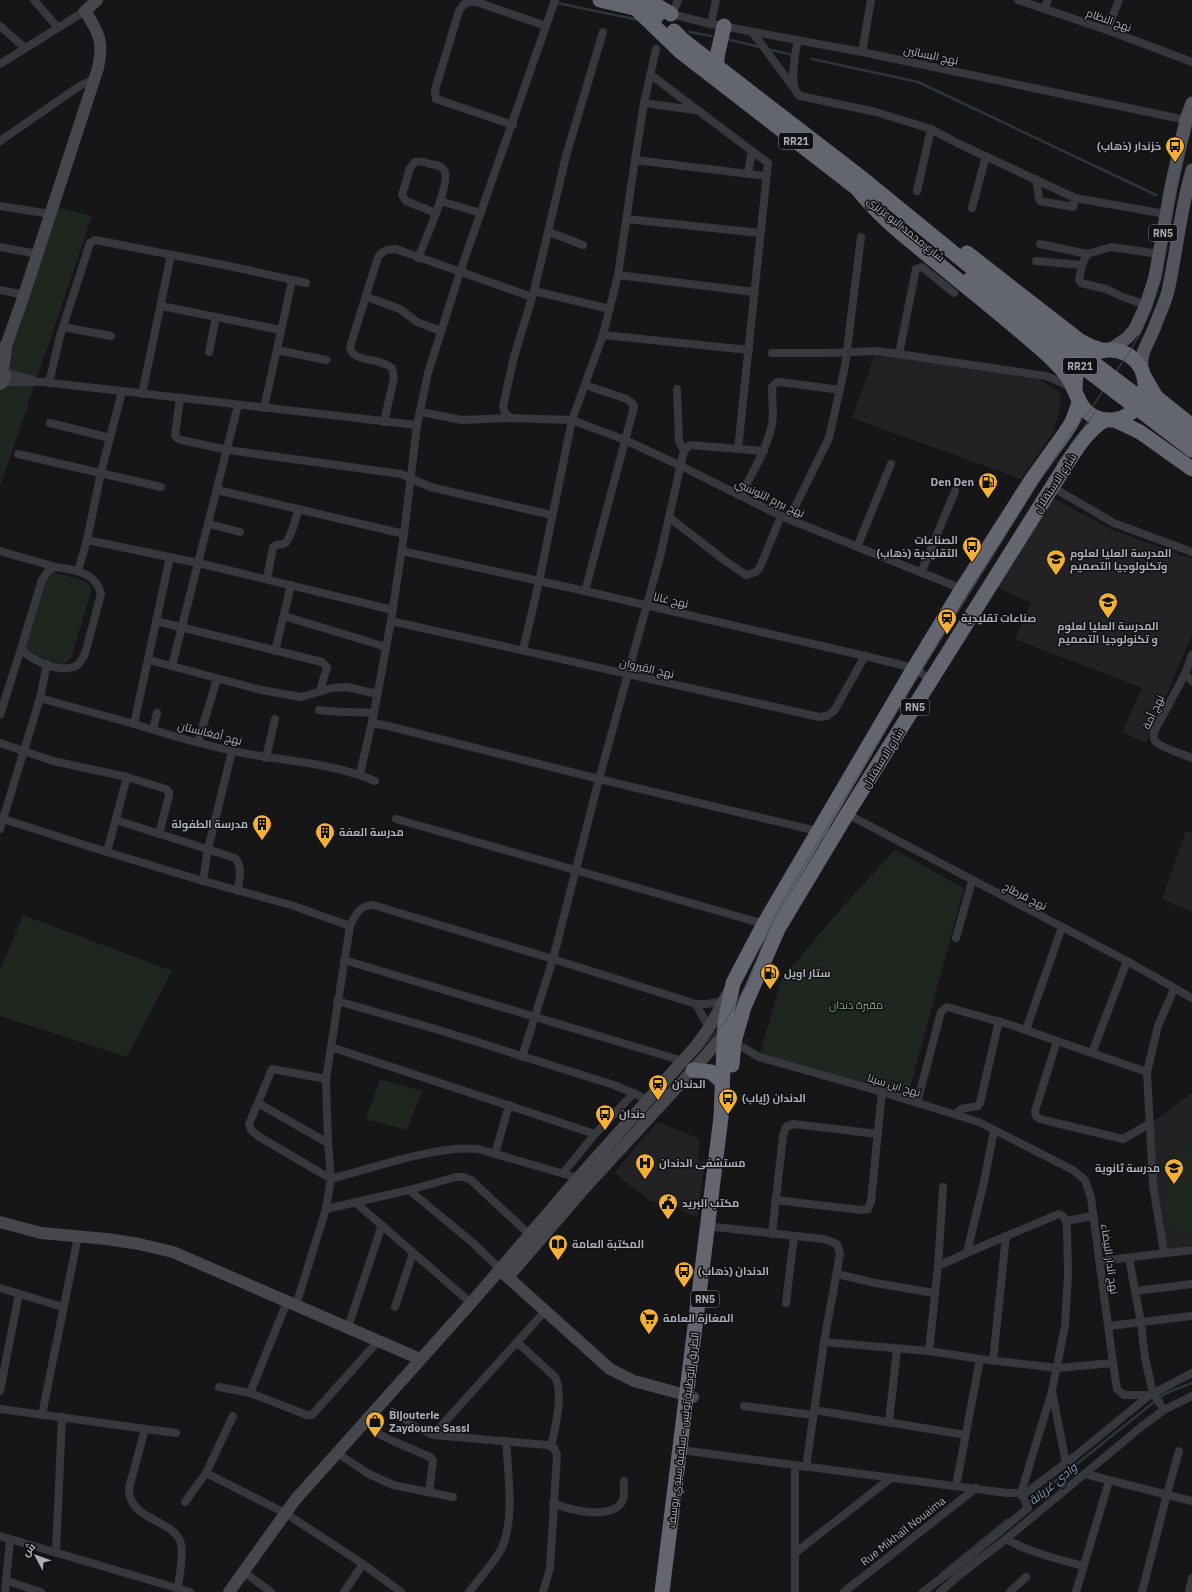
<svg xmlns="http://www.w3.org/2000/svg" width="1192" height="1592" viewBox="0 0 1192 1592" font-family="'IBM Plex Sans',Cairo,sans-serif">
  <rect width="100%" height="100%" fill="#161618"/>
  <!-- built -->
  <g fill="#222225">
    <path d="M875,354L1037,378L1061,393L1060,408L1054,431L1021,479L852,418Z"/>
    <path d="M1051,497L1110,529L1192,559V635L1146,743L1122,732L1142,688L1015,639L1031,603L994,586Z"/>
    <path d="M1186,831L1192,833V912L1162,899Z"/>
    <path d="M1192,1093V1245L1166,1250L1147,1126Z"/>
    <path d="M658,1122L700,1139L697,1160L705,1162L697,1217L687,1213L680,1209L677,1202L667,1191L665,1201L652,1202L624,1181L615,1173L628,1156Z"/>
  </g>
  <!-- green -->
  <g fill="#1e261f">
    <path d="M56,207L92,216L0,487V368Z"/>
    <path d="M52,572L85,581L90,585L91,591L71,658L67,662L61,664L29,654L26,649L24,643L44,580Z"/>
    <path d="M895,850L964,888L908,1096L759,1057L781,980L837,913Z"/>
    <path d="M23,915L172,971L127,1057L0,1016V970Z"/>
    <path d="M380,1079L422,1091L407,1130L366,1119Z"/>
    <path d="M1192,1144V1236C1182,1235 1172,1228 1168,1218C1165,1208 1168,1175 1168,1162L1179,1150Z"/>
  </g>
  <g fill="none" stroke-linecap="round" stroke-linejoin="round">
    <!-- stream -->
    <g stroke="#2c353c" stroke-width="2.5">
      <path d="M557,3L639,20"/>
      <path d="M689,32L712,36"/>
      <path d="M726,39L760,47"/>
      <path d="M767,49L793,55"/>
      <path d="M812,59L918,82L1156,195"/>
      <path d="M1028,1503L1164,1394L1192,1383"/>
      <path d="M941,1574L1007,1520"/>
    </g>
    <!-- street -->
    <g stroke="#37383d" stroke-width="8">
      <path d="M34,0L58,28"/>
      <path d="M1018,0L1107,30L1192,62"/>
      <path d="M1044,9L1048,0"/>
      <path d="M673,13L678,0"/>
      <path d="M671,14L711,24L862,52L1186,120"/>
      <path d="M711,24L716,0"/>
      <path d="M0,26L25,48"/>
      <path d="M1107,30L1119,0"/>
      <path d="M753,33L794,88"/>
      <path d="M798,40C795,52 788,89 800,96L876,112L931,129L957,143L1075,198L1166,214"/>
      <path d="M862,52L871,0"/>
      <path d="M0,64L85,11"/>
      <path d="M651,75L768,163L738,449"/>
      <path d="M644,103L695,110"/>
      <path d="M513,125L436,99L435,90L459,11C464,3 467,1 477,2L546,26"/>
      <path d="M0,141L81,85L94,80"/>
      <path d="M635,160L766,176"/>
      <path d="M748,174L752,151"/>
      <path d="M1036,179L1039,199L1040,201L1073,207L1074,205L1075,198"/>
      <path d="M917,191L931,129"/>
      <path d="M440,201L481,213"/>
      <path d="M0,206L50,214"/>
      <path d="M972,208L986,156"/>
      <path d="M627,219L760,233"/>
      <path d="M549,232L583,245"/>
      <path d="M1040,244L1087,254L1111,247L1159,254"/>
      <path d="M0,247L37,254"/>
      <path d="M1087,254L1082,265L1079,280L1081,283L1106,289L1123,297L1146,305"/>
      <path d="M418,258C424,243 452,181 444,170C441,165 435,165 430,164C425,162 420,161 415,162L410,168L402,195L406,201L436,213"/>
      <path d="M1036,261L1082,265"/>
      <path d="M618,275L754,292"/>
      <path d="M0,290L24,295"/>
      <path d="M534,291L610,309"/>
      <path d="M367,297L400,309L417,322L441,331"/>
      <path d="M161,306L281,330"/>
      <path d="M63,327L111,336"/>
      <path d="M603,335L749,350"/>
      <path d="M277,350L326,360"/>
      <path d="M209,352L216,317"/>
      <path d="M772,353H828L878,351L1046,376L1063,383L1070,388"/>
      <path d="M899,354L916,269L922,267L954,293"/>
      <path d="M5,373L33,380"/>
      <path d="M3,382H43L417,425"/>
      <path d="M49,383L60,336L90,243L95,240L229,266L306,283"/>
      <path d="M585,385L627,399L633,404L634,407L585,591"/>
      <path d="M677,389L679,441L684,451"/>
      <path d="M142,394L171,255"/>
      <path d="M180,398L175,435L177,438L181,440L228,450L401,474L430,487L552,515"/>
      <path d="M264,408L292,281"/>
      <path d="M421,412L462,420L511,418L572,420L625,440L681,466L781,516L962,589"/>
      <path d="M511,418L505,413L503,406L514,357L534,291L566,156L603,32"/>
      <path d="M384,422L394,378L392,368C380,357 352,363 350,347L378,257C384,250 387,249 396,249L532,297"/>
      <path d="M50,423L110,438"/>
      <path d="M18,454L161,487"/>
      <path d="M1052,487L1114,523L1192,552"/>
      <path d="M217,490L404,534"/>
      <path d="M740,496C752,473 767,450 772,424C774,412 772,399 772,387L777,382H781L840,390"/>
      <path d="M670,518L724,560L746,575L756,572L760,567L781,516"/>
      <path d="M789,519L829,438L845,366L861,237"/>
      <path d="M209,524L240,532"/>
      <path d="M87,540L198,563L393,610"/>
      <path d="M857,547L891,464"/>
      <path d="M0,551L56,567"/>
      <path d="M402,551L585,591L865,656L914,668L932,681"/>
      <path d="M56,567C75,570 96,572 101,594L85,654C82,659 79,666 73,667C58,672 30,660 21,649L42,580L48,571Z"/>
      <path d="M78,571L87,540L101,472L122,392"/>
      <path d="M921,573L955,491"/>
      <path d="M267,579L273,547C277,543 281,546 285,543C291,539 296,516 299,509"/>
      <path d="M284,616L386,647"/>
      <path d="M156,621L322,662L327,667L320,691"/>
      <path d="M391,621L819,717L827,716L834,711L865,656"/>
      <path d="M523,650L539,582L572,420L603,335L618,275L635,160L644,103L656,49"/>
      <path d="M275,651L291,585"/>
      <path d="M1192,655L1185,674L1154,732C1154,735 1153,738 1155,741C1161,748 1183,754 1192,758"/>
      <path d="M149,660L261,690L301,697L332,688L347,687L377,694"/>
      <path d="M172,666L238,405"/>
      <path d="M1185,674L1192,681"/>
      <path d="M40,698C71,707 103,715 134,724C166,734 200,744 233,751C280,761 331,762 375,781"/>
      <path d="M319,710C337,713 355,711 374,713"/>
      <path d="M0,715L21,649"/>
      <path d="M372,723L388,726L599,779L834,835"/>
      <path d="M134,724L170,557"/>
      <path d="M153,730L157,713"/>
      <path d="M198,742L217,679"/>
      <path d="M0,743L53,761L127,777L166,789L169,792V796L159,834"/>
      <path d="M266,758L275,719"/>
      <path d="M360,774L374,713L391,621L404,534L417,425L428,373L460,272L555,0"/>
      <path d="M847,814L1127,961L1192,998"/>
      <path d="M0,818L107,852L203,881L291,905L350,926"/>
      <path d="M396,819L764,924"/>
      <path d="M116,820L235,858C243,867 239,880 238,891"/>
      <path d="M0,829L40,698L47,664"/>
      <path d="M107,852L127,777"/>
      <path d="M203,881L208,849L232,751"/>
      <path d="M956,938L972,881"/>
      <path d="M344,960L683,1061"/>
      <path d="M337,1001L439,1030L614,1085L649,1100"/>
      <path d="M696,1004L709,1028"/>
      <path d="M1026,1030L1062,927"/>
      <path d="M1057,1041L1035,1111L1036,1116L1040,1119L1123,1139L1149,1124"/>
      <path d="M734,1042L759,1057L882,1092L979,1122L1073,1170L1085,1180L1091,1198L1113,1363L1117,1389L1124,1395H1150L1192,1373"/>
      <path d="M331,1047L595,1134"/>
      <path d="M1092,1053L1127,961"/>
      <path d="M522,1057L553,959L599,779L660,557L683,455L686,448L690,445L764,451"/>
      <path d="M326,1079L272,1069L249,1124L251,1130L258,1136L331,1179C373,1168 436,1145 478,1149L578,1178"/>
      <path d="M258,1103L328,1143"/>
      <path d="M917,1103L941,1012L947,1007L1011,1025L1147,1072"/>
      <path d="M955,1114L961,1109L978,1106L980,1103L999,1021"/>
      <path d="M495,1154L509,1105"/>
      <path d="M563,1173L595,1134L634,1093"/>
      <path d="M409,1190L473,1243L500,1269"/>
      <path d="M775,1200L861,1210L868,1209L871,1201L882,1092"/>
      <path d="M355,1202L471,1303"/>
      <path d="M326,1209L409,1190L456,1177H464L471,1180L532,1237"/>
      <path d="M1066,1221L1093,1216"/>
      <path d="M706,1226L824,1239L837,1244L840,1254L824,1342L929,1351L980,1359L1058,1368L1113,1363"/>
      <path d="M772,1234L783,1136L786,1127L793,1124L878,1134"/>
      <path d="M967,1252L984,1182L994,1130"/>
      <path d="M1164,1253L1153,1185L1147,1072L1158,1026L1174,989"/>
      <path d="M1129,1258L1141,1323L1145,1358L1153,1393L1164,1410"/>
      <path d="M1100,1261L1192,1250"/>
      <path d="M938,1266L943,1187"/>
      <path d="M837,1274L875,1283L934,1293"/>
      <path d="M0,1288L63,1307"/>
      <path d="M1136,1291L1192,1284"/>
      <path d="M786,1303L794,1236"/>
      <path d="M296,1305L326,1209L331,1179L328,1143L326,1079L350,926C355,915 360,905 373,905L553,959L696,1004H706L724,1001"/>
      <path d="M395,1307L413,1253"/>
      <path d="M1109,1326L1192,1316"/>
      <path d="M348,1327L382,1225"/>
      <path d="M517,1342L555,1377C564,1393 555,1429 551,1446"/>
      <path d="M993,1361L1006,1236"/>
      <path d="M219,1387L250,1393L307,1415H312L379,1340"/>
      <path d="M0,1391L19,1294"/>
      <path d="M1052,1391L1066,1463"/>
      <path d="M250,1393L287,1302"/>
      <path d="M744,1406L813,1415"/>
      <path d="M0,1409L176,1433"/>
      <path d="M814,1410L966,1435"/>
      <path d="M393,1412L418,1428L433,1435L547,1445L554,1448L557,1455L550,1568L543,1592"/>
      <path d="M42,1415L78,1236"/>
      <path d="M889,1422L897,1349"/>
      <path d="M145,1429L129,1488C128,1522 175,1518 181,1544C184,1553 179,1578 178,1588"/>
      <path d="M375,1432L393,1441L430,1457L433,1461L429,1492"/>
      <path d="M433,1435L545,1311"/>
      <path d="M681,1450L1007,1493H1021L1052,1391L1065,1326L1068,1274L1067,1230L1066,1221L1063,1216L1059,1214L985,1245L938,1266L929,1351"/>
      <path d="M338,1452L343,1457L369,1474L393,1485L453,1497"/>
      <path d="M806,1467L824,1342"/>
      <path d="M206,1473L285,1513L363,1564L401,1592"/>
      <path d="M1085,1474L1192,1501"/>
      <path d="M956,1486L980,1359"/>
      <path d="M1022,1496L1070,1460L1150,1395"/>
      <path d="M185,1502L206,1473L233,1416"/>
      <path d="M553,1503C569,1510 613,1521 623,1500C625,1495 623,1486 624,1481"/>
      <path d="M0,1536L190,1592"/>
      <path d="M1006,1539C1030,1553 1058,1559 1084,1566"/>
      <path d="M56,1553L62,1417"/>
      <path d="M795,1553L891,1478"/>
      <path d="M244,1572L271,1592"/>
      <path d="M7,1581L41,1592"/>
      <path d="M5,1592L10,1540"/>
      <path d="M344,1592L363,1564"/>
      <path d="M469,1592C479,1579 490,1567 499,1553C516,1526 508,1472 506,1441"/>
      <path d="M795,1592V1465"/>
      <path d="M844,1592L976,1488"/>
      <path d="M923,1592L967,1559L1028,1508L1021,1493"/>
      <path d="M940,1592L957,1577L1006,1539L1141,1427L1164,1410L1192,1396"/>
      <path d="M1010,1592L1026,1577"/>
      <path d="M1076,1592L1109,1481"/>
      <path d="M1142,1592L1167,1494L1179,1451"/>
      <path d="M1189,1592L1192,1578"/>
    </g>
    <!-- secondary -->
    <g stroke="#45474d" stroke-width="12">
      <path d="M0,357L7,343L24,295L98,68C104,42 99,33 85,11L97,0"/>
      <path d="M0,369L3,370L5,376L3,382L0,384"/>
      <path d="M3,370L6,348"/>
      <path d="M0,1222L41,1233L107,1239L139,1244L173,1252L420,1359"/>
      <path d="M502,1272L610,1369L634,1381L693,1397"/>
      <path d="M508,1277L582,1191L693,1070L727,1031"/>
      <path d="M229,1592L295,1500L471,1303L578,1178L695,1047L709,1028L728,993"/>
    </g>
    <!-- primary -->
    <g stroke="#53555c" stroke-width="13">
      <path d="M1111,349L1127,338L1135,329L1146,305L1155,277L1171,187L1186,120L1192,103"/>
      <path d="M1142,370C1140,350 1149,343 1155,326C1159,315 1165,303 1168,291C1177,251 1180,210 1192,170"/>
    </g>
    <!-- highway -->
    <g stroke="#63666e" stroke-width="15">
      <path d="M600,0L634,8"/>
      <path d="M627,0L681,52L863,193"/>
      <path d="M641,0L657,16"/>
      <path d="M649,1L671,14"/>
      <path d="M674,31L684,41L863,179L972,268"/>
      <path d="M716,66L718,52L724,26"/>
      <path d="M856,187C878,216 907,238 935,261C971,291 1007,319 1042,350C1052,359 1062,368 1069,379C1077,392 1078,408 1093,416C1119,430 1151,406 1144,377C1137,345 1092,340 1078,370C1075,376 1075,383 1075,390"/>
      <path d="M967,253L1080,341L1090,346L1102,350"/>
      <path d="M1145,378L1156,397L1192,426"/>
      <path d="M1115,420L1140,432L1192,469"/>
      <path d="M732,1065L734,1042L744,1007L778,929L847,814L1052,487C1067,465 1082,433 1105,420"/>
      <path d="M693,1070L711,1072L722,1082"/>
      <path d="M662,1592L721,1117L725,1022L733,983L764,924L914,668L962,589L1032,479L1065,433L1072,422L1079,403"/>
    </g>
    <!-- tram -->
    <g stroke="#4a4c52" stroke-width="1">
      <path d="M1057,464L1095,412"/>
      <path d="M233,1592L292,1510L312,1485L504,1274L533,1237L725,1022L748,982L772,922L783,901L824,832L920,673L1038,483L1075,428L1088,413L1128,354L1141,332L1151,309L1161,277L1178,178L1192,124"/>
    </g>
    <!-- highway-bridge -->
    <g stroke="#63666e" stroke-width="15">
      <path d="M972,268L1096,365L1192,437"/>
      <path d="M969,280L1192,450"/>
    </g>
  </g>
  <!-- icons -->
  <defs>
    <g id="bus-pin" transform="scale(1)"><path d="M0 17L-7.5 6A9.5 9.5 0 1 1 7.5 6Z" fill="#f2b134" stroke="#111113"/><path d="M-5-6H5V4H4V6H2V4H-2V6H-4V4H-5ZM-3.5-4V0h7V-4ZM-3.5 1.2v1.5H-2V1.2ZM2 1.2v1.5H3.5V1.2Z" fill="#111"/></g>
    <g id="fuel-pin" transform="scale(1)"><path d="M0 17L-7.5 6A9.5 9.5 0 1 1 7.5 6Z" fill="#f2b134" stroke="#111113"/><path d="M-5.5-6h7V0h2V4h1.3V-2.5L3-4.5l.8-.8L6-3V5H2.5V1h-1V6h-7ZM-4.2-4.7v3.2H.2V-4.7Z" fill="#111"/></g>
    <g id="university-pin" transform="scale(1)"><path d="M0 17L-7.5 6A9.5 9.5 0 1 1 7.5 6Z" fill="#f2b134" stroke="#111113"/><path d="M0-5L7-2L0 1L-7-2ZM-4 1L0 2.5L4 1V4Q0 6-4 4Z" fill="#111"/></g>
    <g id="station-pin" transform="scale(1)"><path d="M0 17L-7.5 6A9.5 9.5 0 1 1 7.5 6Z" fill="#f2b134" stroke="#111113"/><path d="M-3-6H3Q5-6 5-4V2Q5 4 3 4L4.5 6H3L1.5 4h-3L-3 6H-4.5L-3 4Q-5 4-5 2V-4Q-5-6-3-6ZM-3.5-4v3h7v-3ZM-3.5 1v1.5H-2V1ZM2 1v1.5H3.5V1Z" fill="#111"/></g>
    <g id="building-pin" transform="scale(1)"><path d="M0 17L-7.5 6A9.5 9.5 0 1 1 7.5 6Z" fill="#f2b134" stroke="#111113"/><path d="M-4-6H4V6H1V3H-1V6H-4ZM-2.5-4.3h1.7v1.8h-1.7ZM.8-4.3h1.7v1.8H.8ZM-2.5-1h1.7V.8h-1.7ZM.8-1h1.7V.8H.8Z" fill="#111"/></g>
    <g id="hospital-pin" transform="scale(1)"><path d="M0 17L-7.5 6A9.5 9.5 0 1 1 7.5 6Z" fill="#f2b134" stroke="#111113"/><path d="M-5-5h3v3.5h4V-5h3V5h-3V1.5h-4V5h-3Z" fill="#111"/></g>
    <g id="school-pin" transform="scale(1)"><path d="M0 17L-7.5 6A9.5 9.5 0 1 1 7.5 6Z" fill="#f2b134" stroke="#111113"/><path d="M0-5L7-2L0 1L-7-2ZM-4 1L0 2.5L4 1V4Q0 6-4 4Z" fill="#111"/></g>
    <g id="civic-pin" transform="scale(1)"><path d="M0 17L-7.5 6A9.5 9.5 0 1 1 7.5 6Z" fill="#f2b134" stroke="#111113"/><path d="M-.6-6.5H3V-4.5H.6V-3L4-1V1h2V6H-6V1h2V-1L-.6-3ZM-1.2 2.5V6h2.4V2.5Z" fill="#111"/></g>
    <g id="library-pin" transform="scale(1)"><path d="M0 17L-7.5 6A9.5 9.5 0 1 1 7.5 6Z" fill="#f2b134" stroke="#111113"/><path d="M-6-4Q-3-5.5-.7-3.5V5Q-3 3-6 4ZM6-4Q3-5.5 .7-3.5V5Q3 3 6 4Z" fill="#111"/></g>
    <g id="supermarket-pin" transform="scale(1)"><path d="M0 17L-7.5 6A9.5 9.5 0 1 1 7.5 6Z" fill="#f2b134" stroke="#111113"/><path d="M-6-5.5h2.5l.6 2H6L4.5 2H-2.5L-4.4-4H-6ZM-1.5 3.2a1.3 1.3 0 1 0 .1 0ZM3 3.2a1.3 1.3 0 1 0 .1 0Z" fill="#111"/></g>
    <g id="shop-pin" transform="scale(1)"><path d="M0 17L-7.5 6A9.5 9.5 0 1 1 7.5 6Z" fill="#f2b134" stroke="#111113"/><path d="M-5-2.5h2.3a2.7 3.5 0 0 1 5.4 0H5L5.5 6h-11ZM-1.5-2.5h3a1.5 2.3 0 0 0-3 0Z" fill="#111"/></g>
  </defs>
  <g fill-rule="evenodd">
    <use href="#bus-pin" x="1175" y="146"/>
    <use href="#fuel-pin" x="988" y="482"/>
    <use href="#bus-pin" x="972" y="546"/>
    <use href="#university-pin" x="1056" y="559"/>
    <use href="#university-pin" x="1108" y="602"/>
    <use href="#station-pin" x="947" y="618"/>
    <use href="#building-pin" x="262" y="824"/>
    <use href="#building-pin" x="325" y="832"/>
    <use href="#fuel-pin" x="770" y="973"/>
    <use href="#station-pin" x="658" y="1084"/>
    <use href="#bus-pin" x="728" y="1098"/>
    <use href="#bus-pin" x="605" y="1114"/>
    <use href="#hospital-pin" x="645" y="1163"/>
    <use href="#school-pin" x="1174" y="1168"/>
    <use href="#civic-pin" x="668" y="1203"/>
    <use href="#library-pin" x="558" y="1244"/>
    <use href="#bus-pin" x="684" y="1271"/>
    <use href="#supermarket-pin" x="649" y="1318"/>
    <use href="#shop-pin" x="375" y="1421"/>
  </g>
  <g text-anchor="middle" stroke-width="3" stroke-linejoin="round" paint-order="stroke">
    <!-- shield labels -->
    <g fill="#111113" stroke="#7b7e86" stroke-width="1">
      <rect x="779" y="133" width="34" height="16" rx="3"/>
      <rect x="1149" y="225" width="28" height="16" rx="3"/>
      <rect x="1063" y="358" width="34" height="16" rx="3"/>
      <rect x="901" y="699" width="28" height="16" rx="3"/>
      <rect x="691" y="1291" width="28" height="16" rx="3"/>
    </g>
    <g font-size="10" font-weight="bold" fill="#a8adb8">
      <text x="796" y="145">RR21</text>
      <text x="1163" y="237">RN5</text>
      <text x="1080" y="370">RR21</text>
      <text x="915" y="711">RN5</text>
      <text x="705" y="1303">RN5</text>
    </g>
    <!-- street labels -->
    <g font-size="11" fill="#a8adb8" stroke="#111113">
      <text transform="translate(1109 20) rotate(20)" y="4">نهج النظام</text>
      <text transform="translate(931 55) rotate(12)" y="4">نهج البساتين</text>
      <text transform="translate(906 229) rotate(39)" y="4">شارع محمد البوعزيزي</text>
      <text transform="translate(1055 483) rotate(-57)" y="4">شارع الاستقلال</text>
      <text transform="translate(770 498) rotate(25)" y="4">نهج بيرم التونسي</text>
      <text transform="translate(671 600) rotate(13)" y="4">نهج غانا</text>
      <text transform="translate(647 668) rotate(13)" y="4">نهج القيروان</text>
      <text transform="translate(1153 712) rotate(-65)" y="4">نهج أمة</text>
      <text transform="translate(210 733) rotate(14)" y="4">نهج أفغانستان</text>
      <text transform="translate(883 758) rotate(-58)" y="4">شارع الاستقلال</text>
      <text transform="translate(1025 896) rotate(27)" y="4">نهج قرطاج</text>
      <text transform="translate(894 1085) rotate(17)" y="4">نهج ابن سينا</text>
      <text transform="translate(1110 1259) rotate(82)" y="4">نهج الدار البيضاء</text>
      <text transform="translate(683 1430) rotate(-83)" y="4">الطريق الوطنية تونس - ساقية سيدي يوسف</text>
      <text transform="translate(903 1531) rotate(-38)" y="4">Rue Mikhaïl Nouaima</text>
    </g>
    <!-- poi labels -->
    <g font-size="11" font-weight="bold" fill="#a8adb8" stroke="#111113" text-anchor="start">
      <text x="1161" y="150" text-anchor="end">خزندار (ذهاب)</text>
      <text x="974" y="486" text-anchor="end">Den Den</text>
      <text x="958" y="544" text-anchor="end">الصناعات<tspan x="958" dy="13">التقليدية (ذهاب)</tspan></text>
      <text x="1070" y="557">المدرسة العليا لعلوم<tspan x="1070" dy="13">وتكنولوجيا التصميم</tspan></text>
      <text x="961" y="622">صناعات تقليدية</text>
      <text x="1108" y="630" text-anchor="middle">المدرسة العليا لعلوم<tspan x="1108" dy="13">و تكنولوجيا التصميم</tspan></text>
      <text x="248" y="828" text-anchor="end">مدرسة الطفولة</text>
      <text x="339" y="836">مدرسة العفة</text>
      <text x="784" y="977">ستار اويل</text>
      <text x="672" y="1088">الدندان</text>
      <text x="742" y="1102">الدندان (إياب)</text>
      <text x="619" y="1118">دندان</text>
      <text x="659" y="1167">مستشفى الدندان</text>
      <text x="1160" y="1172" text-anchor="end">مدرسة ثانوية</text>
      <text x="682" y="1207">مكتب البريد</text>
      <text x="572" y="1248">المكتبة العامة</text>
      <text x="698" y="1275">الدندان (ذهاب)</text>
      <text x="663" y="1322">المغازة العامة</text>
      <text x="389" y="1419">Bijouterie<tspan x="389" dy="13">Zaydoune Sassi</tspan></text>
    </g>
    <!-- park labels -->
    <g font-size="11" fill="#7fa381" stroke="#111113">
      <text x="856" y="1009">مقبرة دندان</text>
    </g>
    <!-- water labels -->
    <g font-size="12" font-style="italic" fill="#7f9bb3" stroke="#111113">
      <text transform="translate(1053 1484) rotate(-39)" y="4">وادي غريانة</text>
    </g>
  </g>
  <!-- north arrow -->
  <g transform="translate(36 1556) rotate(311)" stroke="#111113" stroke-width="3" paint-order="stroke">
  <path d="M0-3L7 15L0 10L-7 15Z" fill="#a8adb8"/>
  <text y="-6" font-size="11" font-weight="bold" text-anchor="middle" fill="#a8adb8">ش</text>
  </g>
</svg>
